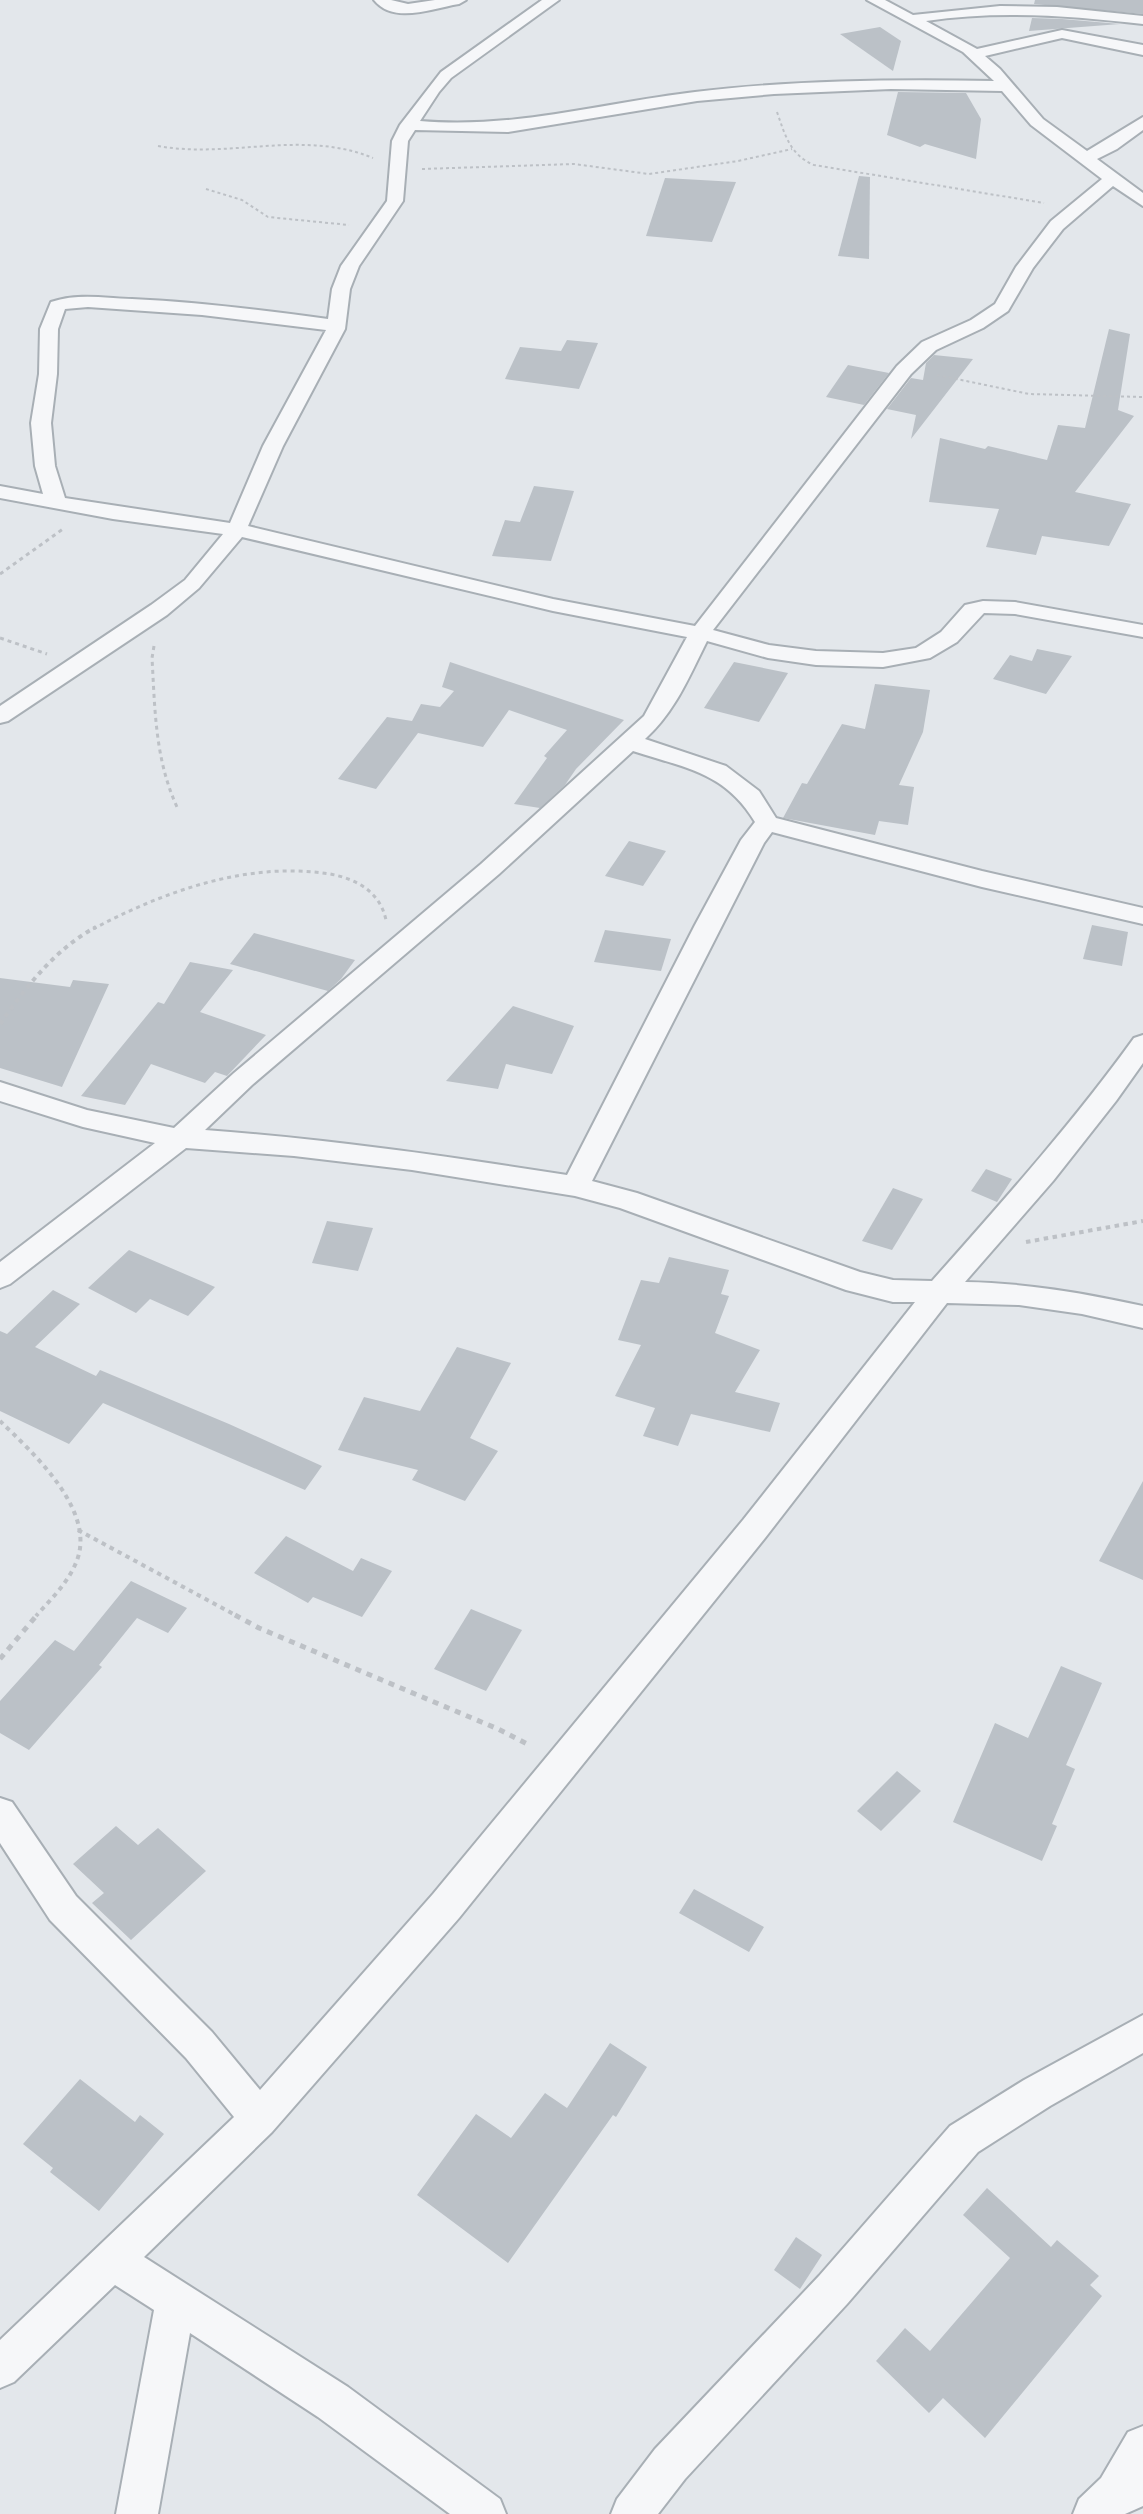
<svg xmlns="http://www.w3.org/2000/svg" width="1143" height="2514" viewBox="0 0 1143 2514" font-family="Inter,sans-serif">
  <rect width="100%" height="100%" fill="#e3e7eb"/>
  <!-- building -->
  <g fill="#bbc1c7">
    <path d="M1035,0H1143V14L1034,4Z"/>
    <path d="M1032,18L1062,19L1120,24L1029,31Z"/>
    <path d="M880,27L901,41L893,71L840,34Z"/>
    <path d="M898,92L966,93L981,119L976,159L925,144L920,147L887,135Z"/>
    <path d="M859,176L870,177L869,259L838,256Z"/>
    <path d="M665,178L736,182L712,242L646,236Z"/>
    <path d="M1109,329L1130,334L1118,410L1134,416L1075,492L1131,504L1109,546L1042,536L1036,555L986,547L999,509L929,502L940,438L985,449L988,446L1047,460L1058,425L1085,428Z"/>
    <path d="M567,340L598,343L579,389L505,379L520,347L561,351Z"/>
    <path d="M934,355L973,359L911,439L916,415L887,409L911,378L923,380L926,363Z"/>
    <path d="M848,365L889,373L864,405L826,397Z"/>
    <path d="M534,486L574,491L551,561L492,556L505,520L520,522Z"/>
    <path d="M1037,649L1072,656L1046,694L993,679L1010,655L1032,661Z"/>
    <path d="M450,662L624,720L576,769L565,785L540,808L514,804L547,758L544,756L567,730L509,710L483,747L418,733L376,789L338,779L387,717L412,721L421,704L440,707L454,691L442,687Z"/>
    <path d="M734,662L788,673L759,722L704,708Z"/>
    <path d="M875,684L930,690L923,732L899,785L914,787L908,825L879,821L875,835L783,818L802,783L807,784L842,724L865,729Z"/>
    <path d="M629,841L666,851L643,886L605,876Z"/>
    <path d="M1092,925L1128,932L1122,966L1083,959Z"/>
    <path d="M605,930L671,939L661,971L594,962Z"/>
    <path d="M254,933L355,960L341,979L328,991L230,964Z"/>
    <path d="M190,962L233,970L200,1012L266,1035L227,1076L215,1072L205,1083L151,1064L125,1105L81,1096L158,1002L164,1004Z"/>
    <path d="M0,978L70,987L73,980L109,984L62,1087L0,1068Z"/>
    <path d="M513,1006L574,1026L552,1074L506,1064L498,1089L446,1081Z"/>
    <path d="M986,1169L1012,1179L997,1202L971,1191Z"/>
    <path d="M893,1188L923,1199L892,1250L862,1241Z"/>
    <path d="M327,1221L373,1228L358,1271L312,1263Z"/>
    <path d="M129,1250L215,1287L188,1316L150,1299L136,1313L88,1288Z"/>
    <path d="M669,1257L729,1270L721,1294L729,1296L715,1333L760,1350L735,1392L780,1403L770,1432L691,1414L678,1446L643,1436L655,1408L615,1396L641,1345L618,1340L641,1280L659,1283Z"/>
    <path d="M53,1290L80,1304L35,1347L96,1376L100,1370L229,1424L322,1466L305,1490L103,1403L69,1444L0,1411V1331L7,1334Z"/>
    <path d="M457,1347L511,1363L470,1438L498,1451L465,1501L412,1480L418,1470L338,1450L364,1397L420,1411Z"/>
    <path d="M1143,1481V1580L1099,1561Z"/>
    <path d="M286,1536L353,1571L361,1558L392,1571L362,1617L313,1597L308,1603L254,1573Z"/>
    <path d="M131,1581L187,1608L168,1633L137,1618L99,1665L102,1667L29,1750L0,1733V1701L55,1640L74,1651Z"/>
    <path d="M471,1609L522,1630L486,1691L434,1669Z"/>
    <path d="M1061,1666L1102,1683L1066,1765L1075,1769L1052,1824L1057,1826L1042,1861L953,1822L995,1723L1028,1738Z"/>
    <path d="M897,1771L921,1791L881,1831L857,1811Z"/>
    <path d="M116,1826L138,1845L158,1828L206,1871L131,1940L92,1903L104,1893L73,1864Z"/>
    <path d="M694,1889L764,1927L749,1952L679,1913Z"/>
    <path d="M610,2043L647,2067L616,2117L613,2115L508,2263L417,2195L476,2114L511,2138L545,2093L567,2108Z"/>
    <path d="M80,2079L135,2122L140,2115L164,2134L99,2211L50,2172L53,2168L23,2144Z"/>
    <path d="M987,2188L1051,2247L1057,2240L1099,2276L1090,2285L1102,2296L985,2438L943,2398L929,2413L876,2361L905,2328L930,2351L1010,2258L963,2215Z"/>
    <path d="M796,2237L822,2255L800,2289L774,2270Z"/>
  </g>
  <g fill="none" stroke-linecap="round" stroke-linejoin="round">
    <!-- street casing -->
    <g stroke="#a8afb5" stroke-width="4">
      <g id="street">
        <path d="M374,0H391L408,4L435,0H466L459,4C433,8 394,25 374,0Z"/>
        <path d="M542,0H559L451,78L439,92L420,121C518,129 600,103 695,92C794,80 895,79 994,81L963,52L867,0H885L913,15L1000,6L1057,7L1143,16V24C1071,16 999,10 926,21L977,49L1062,30L1143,45V55L1062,38L985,56L1000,69L1043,119L1087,151L1143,117V130L1117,149L1097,159L1143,193V206L1113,186L1063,229L1033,268L1008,311L983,328L936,350L911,374L713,630L769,645L816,651L883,653L916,648L941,632L965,605L983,601L1015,602L1143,625V637L1015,614L984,613L957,642L930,658L883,667L816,665L768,658L707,641C689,677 675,712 645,739L726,766L759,791L776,818L982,871L1143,908V924L982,887L772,832L764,843L592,1181L637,1193L860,1272L893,1280L932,1281C1002,1202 1072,1124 1134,1038L1143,1035V1063L1116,1101L1053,1181L965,1282C1026,1283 1083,1293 1143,1306V1328L1082,1314L1019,1305L947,1303L765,1538L459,1918L272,2132L144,2257L348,2387L500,2499L506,2514H450L318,2417L190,2333L158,2514H116L154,2310L115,2285L14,2382L0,2388V2340L234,2117L186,2058L50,1920L0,1843V1798L12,1802L76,1896L212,2032L260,2090L433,1894L743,1520L915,1302H893L846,1290L620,1208L575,1196L412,1170L294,1156L186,1148L10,1284L0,1288V1262L155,1143L83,1127L0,1101V1082L87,1110L174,1128L234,1073L481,864L644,716L687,637L553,611L242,537L199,588L167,615L8,721L0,723V706L151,605L185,580L223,534L113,519L0,498V486L43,494L35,466L31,423L39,374L40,329L51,302C78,293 104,298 132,299C198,302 263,310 328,319L332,289L341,266L387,201L392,141L400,125L441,72ZM891,89L1002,91L1031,125L1102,179L1051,221L1016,267L995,304L971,320L922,342L897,366L695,626L553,599L248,526L283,446L345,329L350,289L359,266L403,201L408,141L415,130L508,132L697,101L774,94ZM88,307L202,315L326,330L263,446L230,523L65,498L55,466L51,423L57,374L58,329L65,309ZM633,751C685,768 725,772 755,822L741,840L695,925L567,1175C446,1156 327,1139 205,1130L252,1085L499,874Z"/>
        <path d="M1143,2015V2053L1050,2106L978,2152L847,2304L685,2479L658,2514H611L617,2499L655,2449L819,2276L950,2126L1024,2080Z"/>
        <path d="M1143,2426V2506L1125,2514H1073L1079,2499L1101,2478L1128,2432Z"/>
      </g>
    </g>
    <!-- path-far3 -->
    <g stroke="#bdc1c6" stroke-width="2" stroke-dasharray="3 3" stroke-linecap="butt">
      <path d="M777,112C785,135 790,155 814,165L1044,203"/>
      <path d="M158,146C230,159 303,129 373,158"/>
      <path d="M422,169L574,164L649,174L738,161L792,149"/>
      <path d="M206,189L242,200L268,217L349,225"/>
      <path d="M937,375L1029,394L1143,397"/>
    </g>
    <!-- path-far2 -->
    <g stroke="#bdc1c6" stroke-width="3" stroke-dasharray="4 4" stroke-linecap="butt">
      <path d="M0,574L63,529"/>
      <path d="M0,638L47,654"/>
      <path d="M154,646L152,658C155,710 155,759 177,807"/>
      <path d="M93,929C165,891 248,861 330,874C357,879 380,892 386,920"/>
    </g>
    <!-- path-far1 -->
    <g stroke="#bdc1c6" stroke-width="4" stroke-dasharray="4.5 4.5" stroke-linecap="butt">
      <path d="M0,1024C26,987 55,949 96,927"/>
      <path d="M1026,1242L1143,1221"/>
      <path d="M0,1421C33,1453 100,1513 75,1565C66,1585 50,1600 36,1616"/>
      <path d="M78,1530L237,1616"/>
    </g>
    <!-- path -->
    <g stroke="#bdc1c6" stroke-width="5" stroke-dasharray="6 6" stroke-linecap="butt">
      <path d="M235,1615L259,1628L498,1729L531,1746"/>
      <path d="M0,1659L37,1615"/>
    </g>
    <!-- street -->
    <use href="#street" fill="#f6f7f9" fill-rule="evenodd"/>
  </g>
</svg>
